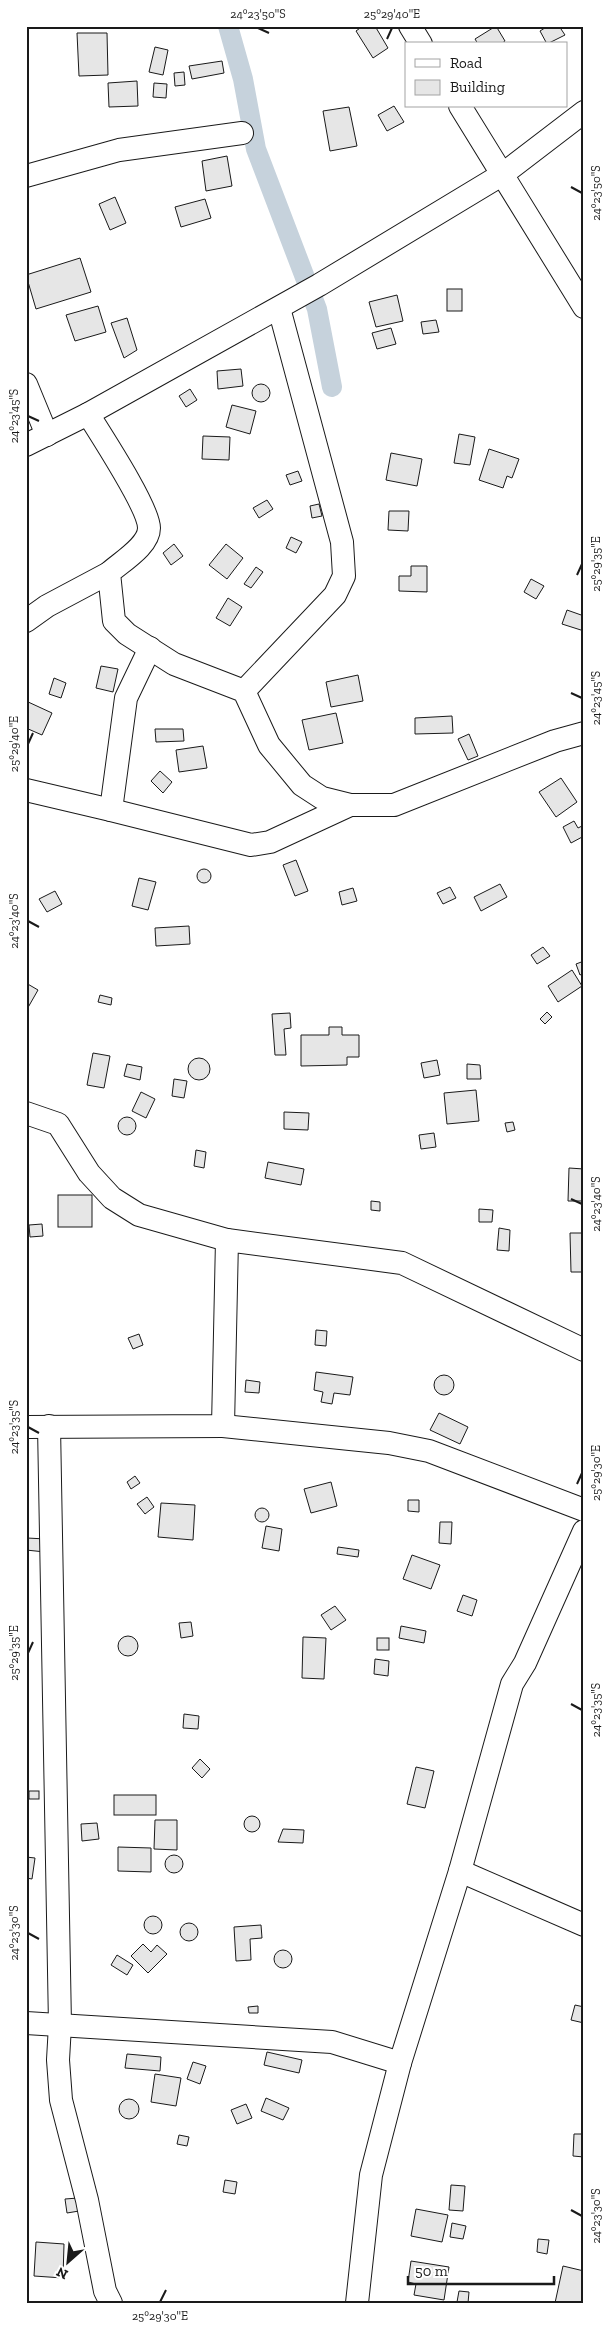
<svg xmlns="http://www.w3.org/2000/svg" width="610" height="2329" viewBox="0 0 610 2329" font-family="'Zilla Slab',serif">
  <rect width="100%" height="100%" fill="#fff"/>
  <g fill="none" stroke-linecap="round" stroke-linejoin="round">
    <!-- canal -->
    <path stroke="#c6d2dc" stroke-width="20" d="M228,26L243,79L256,149L317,309L332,387"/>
  </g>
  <!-- building -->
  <g fill="#e6e6e6" stroke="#1a1a1a">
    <path d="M363,26H375L388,48L373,58L356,31Z"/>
    <path d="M496,26L505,41L501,44H478L475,39Z"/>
    <path d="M548,26H559L565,35L547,44L540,31Z"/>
    <path d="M77,33H107L108,75L79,76Z"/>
    <path d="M155,47L168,50L163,75L149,72Z"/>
    <path d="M222,61L224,73L192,79L189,66Z"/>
    <path d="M184,72L185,85L175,86L174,73Z"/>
    <path d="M137,81L138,106L109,107L108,83Z"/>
    <path d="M154,83L167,84L166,98L153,97Z"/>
    <path d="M394,106L404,122L387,131L378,115Z"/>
    <path d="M349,107L357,146L330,151L323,111Z"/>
    <path d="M227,156L232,186L206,191L202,161Z"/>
    <path d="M115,197L126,223L110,230L99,204Z"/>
    <path d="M205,199L211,218L181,227L175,207Z"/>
    <path d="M80,258L91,292L36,309L26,275Z"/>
    <rect x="447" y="289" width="15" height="22"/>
    <path d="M397,295L403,321L376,327L369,302Z"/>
    <path d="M98,306L106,332L75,341L66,315Z"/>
    <path d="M127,318L137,350L124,358L111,323Z"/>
    <path d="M436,320L439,332L423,334L421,322Z"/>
    <path d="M391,328L396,344L377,349L372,333Z"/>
    <path d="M241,369L243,386L218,389L217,371Z"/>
    <circle cx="261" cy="393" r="9"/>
    <path d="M190,389L197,400L186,407L179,396Z"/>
    <path d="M232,405L256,411L250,434L226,427Z"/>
    <path d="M459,434L475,437L470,465L454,463Z"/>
    <path d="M203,436L230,437L229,460L202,459Z"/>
    <path d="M489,449L519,459L512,478L507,476L503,488L479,480Z"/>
    <path d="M391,453L422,459L417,486L386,480Z"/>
    <path d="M298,471L302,481L290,485L286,475Z"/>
    <path d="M267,500L273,509L259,518L253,508Z"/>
    <path d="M319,504L322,516L312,518L310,506Z"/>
    <path d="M389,511H409L408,531L388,530Z"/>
    <path d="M291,537L302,542L296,553L286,548Z"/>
    <path d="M174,544L183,556L171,565L163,553Z"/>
    <path d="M226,544L243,558L227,579L209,565Z"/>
    <path d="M411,566H427V592L399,591V576H411Z"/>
    <path d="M256,567L263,572L251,588L244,584Z"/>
    <path d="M531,579L544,586L536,599L524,592Z"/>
    <path d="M228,598L242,607L230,626L216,618Z"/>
    <path d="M567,610L584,616V631L562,624Z"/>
    <path d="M101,666L118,669L113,692L96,688Z"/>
    <path d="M358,675L363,701L331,707L326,682Z"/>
    <path d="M54,678L66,683L61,698L49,694Z"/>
    <path d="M26,701L52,713L42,735L26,728Z"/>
    <path d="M336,713L343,743L309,750L302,720Z"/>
    <path d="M452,716L453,733L415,734V718Z"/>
    <path d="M155,729H183L184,741L156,742Z"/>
    <path d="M469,734L478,756L468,760L458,739Z"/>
    <path d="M203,746L207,768L179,772L176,750Z"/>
    <path d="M160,771L172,782L163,793L151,781Z"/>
    <path d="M561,778L577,802L556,817L539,792Z"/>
    <path d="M574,821L578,828L584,825V836L571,843L563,827Z"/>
    <path d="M296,860L308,891L295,896L283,865Z"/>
    <circle cx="204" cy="876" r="7"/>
    <path d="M139,878L156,882L148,910L132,906Z"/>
    <path d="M500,884L507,897L481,911L474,897Z"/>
    <path d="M450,887L456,898L443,904L437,893Z"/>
    <path d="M353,888L357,901L342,905L339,892Z"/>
    <path d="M55,891L62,904L47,912L39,899Z"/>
    <path d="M189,926L190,944L156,946L155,928Z"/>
    <path d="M543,947L550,956L537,964L531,955Z"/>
    <path d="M584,961V973L580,975L576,964Z"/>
    <path d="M572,970L582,986L558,1002L548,986Z"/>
    <path d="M26,983L38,990L26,1011Z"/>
    <path d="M100,995L112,998L111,1005L98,1002Z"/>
    <path d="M547,1012L552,1017L545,1024L540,1019Z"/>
    <path d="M290,1013L291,1028L284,1029L286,1055H275L272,1014Z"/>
    <path d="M329,1027H342V1035H359V1057H347V1065L301,1066V1035H329Z"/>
    <path d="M93,1053L110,1056L104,1088L87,1085Z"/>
    <circle cx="199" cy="1069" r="11"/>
    <path d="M437,1060L440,1075L424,1078L421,1063Z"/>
    <path d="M127,1064L142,1067L140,1080L124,1076Z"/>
    <path d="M467,1064L480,1065L481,1079H467Z"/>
    <path d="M174,1079L187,1081L184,1098L172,1096Z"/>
    <path d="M476,1090L479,1121L447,1124L444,1093Z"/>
    <path d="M141,1092L155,1099L146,1118L132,1111Z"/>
    <path d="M284,1112L309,1113L308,1130L284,1129Z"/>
    <circle cx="127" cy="1126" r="9"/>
    <path d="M513,1122L515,1130L507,1132L505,1123Z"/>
    <path d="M434,1133L436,1147L421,1149L419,1135Z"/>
    <path d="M196,1150L206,1152L204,1168L194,1166Z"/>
    <path d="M268,1162L304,1169L301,1185L265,1178Z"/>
    <path d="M569,1168L584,1169V1201H568Z"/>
    <rect x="58" y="1195" width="34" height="32"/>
    <path d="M371,1201L380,1202V1211L371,1210Z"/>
    <path d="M479,1209L493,1210L492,1222H479Z"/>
    <path d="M42,1224L43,1236L30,1237L29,1225Z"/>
    <path d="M499,1228L510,1230L509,1251L497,1250Z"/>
    <path d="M570,1233H584V1272H571Z"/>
    <path d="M316,1330L327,1331L326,1346L315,1345Z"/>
    <path d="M139,1334L143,1345L133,1349L128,1338Z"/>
    <path d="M316,1372L353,1377L350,1395L334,1393L332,1404L321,1402L323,1392L314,1390Z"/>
    <circle cx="444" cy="1385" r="10"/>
    <path d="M246,1380L260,1382L259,1393L245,1392Z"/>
    <path d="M439,1413L468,1427L460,1444L430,1430Z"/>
    <path d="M135,1476L140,1483L131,1489L127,1482Z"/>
    <path d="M331,1482L337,1506L311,1513L304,1489Z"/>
    <path d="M147,1497L154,1507L145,1514L137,1504Z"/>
    <path d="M408,1500H419V1512L408,1511Z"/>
    <path d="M161,1503L195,1505L193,1540L158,1537Z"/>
    <circle cx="262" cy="1515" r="7"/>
    <path d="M440,1522H452L451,1544L439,1543Z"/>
    <path d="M266,1526L282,1529L279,1551L262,1548Z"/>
    <path d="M27,1538L46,1539L45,1552L26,1550Z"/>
    <path d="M338,1547L359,1550L358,1557L337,1554Z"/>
    <path d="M412,1555L440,1565L431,1589L403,1579Z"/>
    <path d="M463,1595L477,1600L472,1616L457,1611Z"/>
    <path d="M335,1606L346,1620L331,1630L321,1615Z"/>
    <path d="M191,1622L193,1636L181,1638L179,1623Z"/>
    <path d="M401,1626L426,1631L424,1643L399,1638Z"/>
    <circle cx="128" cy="1646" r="10"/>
    <path d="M303,1637L326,1638L324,1679L302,1678Z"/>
    <rect x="377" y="1638" width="12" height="12"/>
    <path d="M375,1659L389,1661L388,1676L374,1674Z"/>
    <path d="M184,1714L199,1716L198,1729L183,1728Z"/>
    <path d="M200,1759L210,1769L202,1778L192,1768Z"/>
    <path d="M416,1767L434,1771L425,1808L407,1804Z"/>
    <rect x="29" y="1791" width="10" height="8"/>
    <rect x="114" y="1795" width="42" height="20"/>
    <circle cx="252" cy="1824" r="8"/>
    <path d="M155,1820H177V1850L154,1849Z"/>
    <path d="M97,1823L99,1839L82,1841L81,1824Z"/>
    <path d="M283,1829L304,1830L303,1843L278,1842Z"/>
    <path d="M118,1847L151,1848V1872L118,1871Z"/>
    <circle cx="174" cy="1864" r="9"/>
    <path d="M26,1857L35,1858L32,1879L26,1878Z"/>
    <circle cx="153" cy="1925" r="9"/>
    <circle cx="189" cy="1932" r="9"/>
    <path d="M261,1925L262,1938L250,1939L251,1960L236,1961L234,1927Z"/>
    <path d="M143,1944L151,1952L157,1945L167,1954L148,1973L131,1956Z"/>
    <circle cx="283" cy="1959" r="9"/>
    <path d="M117,1955L133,1965L127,1975L111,1965Z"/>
    <path d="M575,2005L584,2007V2023L571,2020Z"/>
    <path d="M258,2006V2013H249L248,2007Z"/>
    <path d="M267,2052L302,2060L299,2073L264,2065Z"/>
    <path d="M127,2054L161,2057L160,2071L125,2068Z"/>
    <path d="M193,2062L206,2066L200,2084L187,2079Z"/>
    <path d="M155,2074L181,2078L176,2106L151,2102Z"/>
    <path d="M266,2098L289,2108L283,2120L261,2111Z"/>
    <circle cx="129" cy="2109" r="10"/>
    <path d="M246,2104L252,2118L237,2124L231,2110Z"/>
    <path d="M574,2134H584V2157L573,2156Z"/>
    <path d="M179,2135L189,2137L187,2146L177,2144Z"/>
    <path d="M225,2180L237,2182L235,2194L223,2192Z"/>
    <path d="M451,2185L465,2186L463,2211L449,2210Z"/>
    <path d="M78,2198L79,2211L67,2213L65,2199Z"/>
    <path d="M416,2209L448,2215L442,2242L411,2236Z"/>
    <path d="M452,2223L466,2226L463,2239L450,2237Z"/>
    <path d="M538,2239L549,2240L547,2254L537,2252Z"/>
    <path d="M36,2242L64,2244L63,2278L34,2276Z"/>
    <path d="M411,2261L449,2267L444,2300L414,2295L416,2284L408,2282Z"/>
    <path d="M563,2266L584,2271V2303H555Z"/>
    <path d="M459,2291L469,2292L468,2303L457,2302Z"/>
  </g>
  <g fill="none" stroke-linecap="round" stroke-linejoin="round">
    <!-- minor casing -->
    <g stroke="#1a1a1a" stroke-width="24">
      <g id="minor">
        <path d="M410,26L421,44"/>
        <path d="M460,106L584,307"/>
        <path d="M26,176L119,150L242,133"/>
        <path d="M26,384L47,435"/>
        <path d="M88,414C101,435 149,508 149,528C149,546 121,562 109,573L114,621L127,634L174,664L244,691L269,745L302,785L322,798L350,805H394L555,741L584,733"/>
        <path d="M26,445L88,414L319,285L503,174L584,112"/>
        <path d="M26,621L47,606L109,573"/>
        <path d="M244,691L335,595L344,576L342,542L279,308"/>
        <path d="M26,790L111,810L126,698L150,648"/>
        <path d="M111,810L251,845L270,842L350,805"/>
        <path d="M26,1113L58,1124L89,1173L112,1198L139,1215L227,1240"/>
        <path d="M49,1426L60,2025L58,2060L61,2100L87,2200L105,2291L111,2303"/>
        <path d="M223,1426L389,1443L429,1451L584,1510"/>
        <path d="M26,1427L223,1426L227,1240L402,1263L584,1350"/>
        <path d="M460,1871L584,1925"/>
        <path d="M26,2023L332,2042L400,2063"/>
        <path d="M357,2303L371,2175L400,2063L460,1871L512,1684L525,1663L584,1531"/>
      </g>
    </g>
    <!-- minor -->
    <use href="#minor" stroke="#fff" stroke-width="22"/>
  </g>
  <!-- ticks -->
  <path fill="none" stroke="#1a1a1a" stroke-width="2" d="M258,28L269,33M387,39L392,28M571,187L582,193M28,416L39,421M577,575L582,564M571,693L582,698M28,744L33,733M28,921L39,927M571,1199L582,1204M28,1427L39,1433M577,1484L582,1473M28,1653L33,1642M571,1704L582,1710M28,1933L39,1939M571,2210L582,2216M160,2302L166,2290"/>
  <!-- border -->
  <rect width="610" height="2329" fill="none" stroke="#ffffff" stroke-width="55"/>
  <!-- legend -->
  <rect x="405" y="42" width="162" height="65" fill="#ffffff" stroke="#a3a3a3"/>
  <rect x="415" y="59" width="25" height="8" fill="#ffffff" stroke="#a3a3a3"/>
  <text x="450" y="68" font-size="15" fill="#1a1a1a">Road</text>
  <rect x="415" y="80" width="25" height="15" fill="#e6e6e6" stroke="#a3a3a3"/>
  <text x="450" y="92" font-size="15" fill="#1a1a1a">Building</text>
  <!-- north arrow -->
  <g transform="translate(68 2262) rotate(207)" stroke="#ffffff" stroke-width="4" paint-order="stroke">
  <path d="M0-4L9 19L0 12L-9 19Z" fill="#1a1a1a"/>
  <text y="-8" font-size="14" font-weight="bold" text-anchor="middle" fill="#1a1a1a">N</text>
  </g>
  <!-- scale -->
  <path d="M408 2276v8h146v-8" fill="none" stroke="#1a1a1a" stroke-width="2.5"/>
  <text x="415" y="2276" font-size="15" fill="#1a1a1a" stroke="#ffffff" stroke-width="4" paint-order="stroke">50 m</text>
  <rect x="28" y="28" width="554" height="2274" fill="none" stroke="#1a1a1a" stroke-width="2"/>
  <g font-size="12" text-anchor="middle" fill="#1a1a1a">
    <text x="258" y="18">24°23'50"S</text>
    <text x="392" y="18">25°29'40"E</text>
    <text transform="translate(596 193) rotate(-90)" y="4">24°23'50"S</text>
    <text transform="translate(14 416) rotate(-90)" y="4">24°23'45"S</text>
    <text transform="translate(596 564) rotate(-90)" y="4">25°29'35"E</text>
    <text transform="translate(596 698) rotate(-90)" y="4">24°23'45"S</text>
    <text transform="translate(14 744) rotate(-90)" y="4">25°29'40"E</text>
    <text transform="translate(14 921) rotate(-90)" y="4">24°23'40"S</text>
    <text transform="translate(596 1204) rotate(-90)" y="4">24°23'40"S</text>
    <text transform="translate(14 1427) rotate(-90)" y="4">24°23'35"S</text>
    <text transform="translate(596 1473) rotate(-90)" y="4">25°29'30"E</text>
    <text transform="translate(14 1653) rotate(-90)" y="4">25°29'35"E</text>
    <text transform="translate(596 1710) rotate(-90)" y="4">24°23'35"S</text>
    <text transform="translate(14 1933) rotate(-90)" y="4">24°23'30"S</text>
    <text transform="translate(596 2216) rotate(-90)" y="4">24°23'30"S</text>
    <text x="160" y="2320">25°29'30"E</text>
  </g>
</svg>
